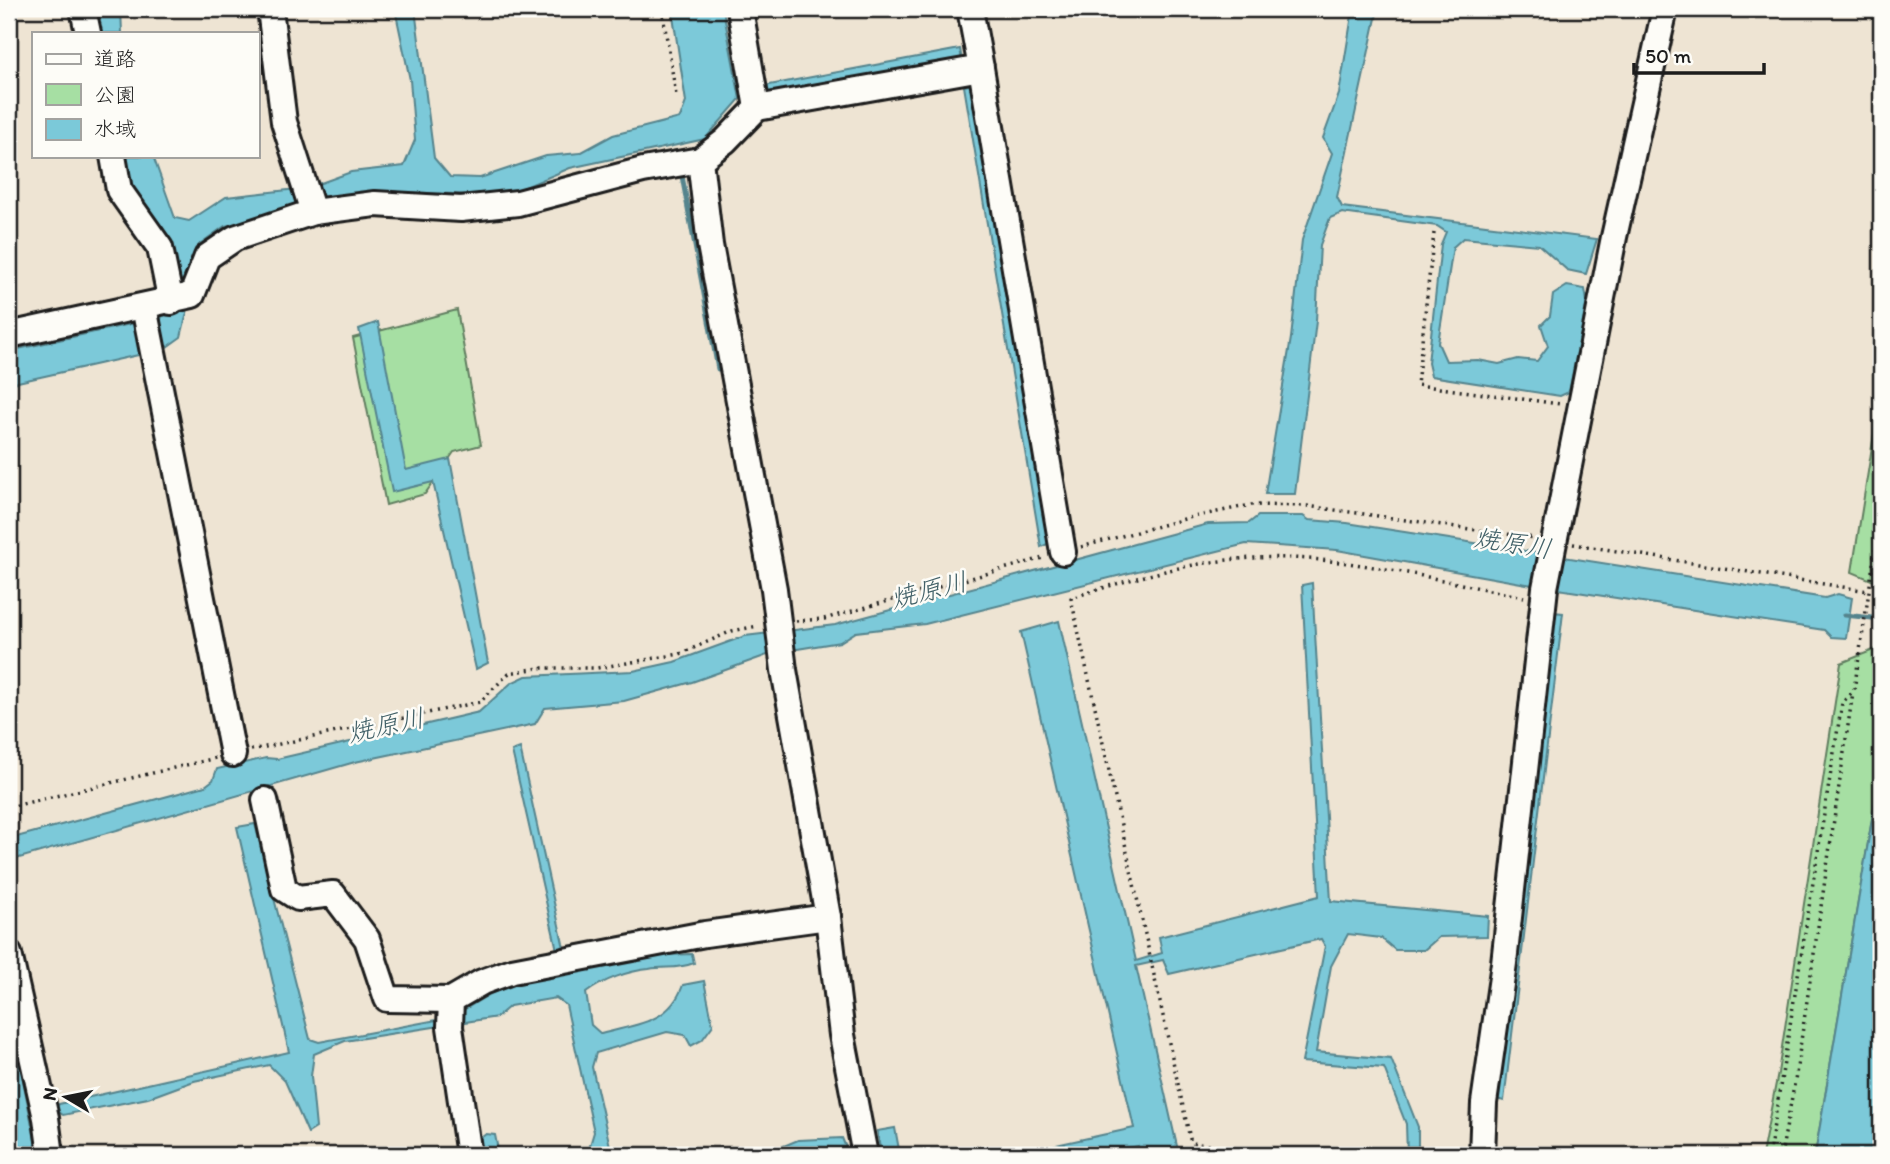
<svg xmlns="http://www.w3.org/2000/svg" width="1890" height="1164" viewBox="0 0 1890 1164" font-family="Itim,'Klee One',sans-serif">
  <rect width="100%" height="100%" fill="#eee4d3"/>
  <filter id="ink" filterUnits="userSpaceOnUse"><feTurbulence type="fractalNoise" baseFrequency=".0143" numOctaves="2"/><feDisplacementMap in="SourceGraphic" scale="14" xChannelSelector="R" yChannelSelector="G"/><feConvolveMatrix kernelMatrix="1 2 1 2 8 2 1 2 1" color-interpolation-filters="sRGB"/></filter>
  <g filter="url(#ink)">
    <!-- green -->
    <g fill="#a6dfa3" stroke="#617e60" stroke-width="2">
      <path d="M457,310L481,445L454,452L425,494L386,505L353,338Z"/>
      <path d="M1881,390V584L1852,572Z"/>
      <path d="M1881,647V766L1815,1155H1762L1778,1073L1841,663Z"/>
    </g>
    <!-- water -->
    <g fill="#7bc9d9" stroke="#55848d" stroke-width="2">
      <path d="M96,9H121L122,33H101Z"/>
      <path d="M395,9H415L434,158L450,177L480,178L546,156L580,153L613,135L680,118L686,102L672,9H723L740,99L705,139L570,168L504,196L403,192L322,199L269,219L225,226L200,244L187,282L175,279L163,228L131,188L124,156H153L175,218L189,221L226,197L297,189L318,190V184L351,172L404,166L415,140L410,80Z"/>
      <path d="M1353,9H1378L1337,197L1342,207L1597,239L1586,274L1567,270L1539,245L1463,238L1453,247L1438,343L1446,361L1478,360L1499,364L1518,359L1537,361L1548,346L1541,325L1550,316L1553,295L1567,286L1585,289L1587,301L1569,392L1560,396L1431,376L1428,363L1441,244L1446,232L1437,226L1342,213L1330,218L1320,245L1316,321L1295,494H1265L1291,338L1302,240L1332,153L1323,138L1339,94Z"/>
      <path d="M960,49L962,60L766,96L764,86Z"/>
      <path d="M978,83L1052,542L1041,547L964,86Z"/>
      <path d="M188,309L181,337L164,349L159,326L162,316Z"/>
      <path d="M378,322L406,470L450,459L488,663L476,669L433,482L392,492L359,329Z"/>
      <path d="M135,323L143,354L9,384V351Z"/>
      <path d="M1258,516H1303L1309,520L1347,523L1825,598L1838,594L1852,598L1846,638L1831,637L1824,630L1532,585L1337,550L1246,544L925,624L856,632L840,642L773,653L692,682L624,701L545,708L535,724L355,762L9,861V839L205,786L213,780L217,769L266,758L277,759L479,712L511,683L526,676L633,671L674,662L745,636L835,625L1208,524L1249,523Z"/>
      <path d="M1312,583L1331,901L1488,916L1487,936L1439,937L1424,950H1395L1381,938L1348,934L1331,966L1316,1052L1391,1059L1418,1127V1155H1407L1406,1124L1384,1068L1302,1062L1325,946L1321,939L1169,974L1163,960L1136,966L1179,1155H1141L1138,1146L1096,1155H1010L1134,1128L1021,632L1059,621L1136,961L1162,953L1159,937L1319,896L1302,585Z"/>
      <path d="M1553,612L1563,613L1504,1101L1496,1099Z"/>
      <path d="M520,748L564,948L557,950L512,751Z"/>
      <path d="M1881,766V1155H1815Z"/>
      <path d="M255,824L310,1039L319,1042L442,1019C461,1014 473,1003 490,994C542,969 635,955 692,954L694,963C675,970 668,966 649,969C628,971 603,980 586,993L591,1025L601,1034C636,1024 669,1024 683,985L704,981L713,1025L702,1040L691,1046L685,1035L667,1032L596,1053L592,1067L612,1155H573L588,1152L594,1132L566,1005L556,998L510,1006L497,1017L345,1041L314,1054L311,1076L316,1128L308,1133L285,1081L269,1065L194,1081L148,1098L63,1115L55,1109L59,1104L289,1052L237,827Z"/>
      <path d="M9,1010L38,1155H9Z"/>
      <path d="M895,1128L900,1155H881L877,1131Z"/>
      <path d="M486,1134L495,1135L499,1155H480L478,1140Z"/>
      <path d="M842,1138L847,1150L809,1155H754L767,1153L798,1140Z"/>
    </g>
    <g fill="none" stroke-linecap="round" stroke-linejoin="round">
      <!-- stream -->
      <g stroke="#55848d" stroke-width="5">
        <path d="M682,176L718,369"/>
        <path d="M1845,615L1881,619"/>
      </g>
      <!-- minor casing -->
      <g stroke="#1c1c1c" stroke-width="30">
        <g id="minor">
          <path d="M83,9L88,33"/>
          <path d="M270,9L284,122L313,212"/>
          <path d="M740,9L757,108"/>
          <path d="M981,68L1063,552"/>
          <path d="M113,156L119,190L160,248L171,302"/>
          <path d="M700,160L710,245L774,589L784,670L828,917L842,1035L865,1155"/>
          <path d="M144,307L233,754"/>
          <path d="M9,335L192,295L207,257L235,238L313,212L375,204L461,209L518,203L643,170L700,160L725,141L757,108L981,68L970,9"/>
          <path d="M265,800L284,889L298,898L333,894L367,939L387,999L451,1000"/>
          <path d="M9,954L46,1118L51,1155"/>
          <path d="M469,1155L450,1027L451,1000L482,982L512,971L705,934L828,917"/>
          <path d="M1482,1155L1484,1103L1504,963L1545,588L1614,237L1665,9"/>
        </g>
      </g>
      <!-- path -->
      <g stroke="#1c1c1c" stroke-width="3.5" stroke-dasharray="2 5" stroke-linecap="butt">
        <path d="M662,9L676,95"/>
        <path d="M1434,233L1417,385L1560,404"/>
        <path d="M1573,544L1868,591"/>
        <path d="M1081,547L1188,518L1251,505L1307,506L1534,538"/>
        <path d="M796,621L824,619L1043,558"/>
        <path d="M251,750L480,702L509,673L539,668H597L680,654L732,631L758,626"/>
        <path d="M9,807L216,758"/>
        <path d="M1285,1155L1191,1143L1071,598C1130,579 1191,561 1253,558C1343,554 1436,580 1524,597"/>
        <path d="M1769,1155L1842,703L1854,690L1881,512"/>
        <path d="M1781,1155L1795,1081L1853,692"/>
      </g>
      <!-- minor -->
      <use href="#minor" stroke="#fdfcf7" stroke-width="24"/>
    </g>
  </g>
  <g text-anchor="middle" stroke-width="5" stroke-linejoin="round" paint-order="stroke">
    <!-- water labels -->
    <g font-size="26" font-style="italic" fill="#426168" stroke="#fdfcf7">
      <text transform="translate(1513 543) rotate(9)" y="9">焼原川</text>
      <text transform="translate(929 590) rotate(-14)" y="9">焼原川</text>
      <text transform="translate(386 725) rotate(-12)" y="9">焼原川</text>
    </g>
  </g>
  <!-- margin -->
  <rect width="1890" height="1164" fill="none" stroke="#fdfcf7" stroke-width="35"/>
  <rect x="18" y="18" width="1855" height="1129" fill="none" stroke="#1c1c1c" stroke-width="2.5" filter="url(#ink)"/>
  <!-- legend -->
  <rect x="32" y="32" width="228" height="126" fill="#fdfcf7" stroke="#a3a29f" stroke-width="2"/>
  <rect x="46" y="54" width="35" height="10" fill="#fdfcf7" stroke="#a3a29f" stroke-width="2"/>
  <text x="94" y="66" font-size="21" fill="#1c1c1c">道路</text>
  <rect x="46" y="84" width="35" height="21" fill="#a6dfa3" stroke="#a3a29f" stroke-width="2"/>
  <text x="94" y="102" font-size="21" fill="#1c1c1c">公園</text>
  <rect x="46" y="119" width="35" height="21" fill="#7bc9d9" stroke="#a3a29f" stroke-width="2"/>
  <text x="94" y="136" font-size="21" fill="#1c1c1c">水域</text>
  <!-- north arrow -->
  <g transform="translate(66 1097) rotate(280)" stroke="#fdfcf7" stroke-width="5" paint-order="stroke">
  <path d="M0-5L12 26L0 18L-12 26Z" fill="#1c1c1c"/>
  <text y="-10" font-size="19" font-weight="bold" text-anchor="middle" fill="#1c1c1c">N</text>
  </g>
  <!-- scale -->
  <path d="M1634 63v10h130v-10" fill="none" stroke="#1c1c1c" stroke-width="3.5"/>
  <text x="1645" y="63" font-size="21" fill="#1c1c1c" stroke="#fdfcf7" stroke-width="5" paint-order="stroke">50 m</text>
</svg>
